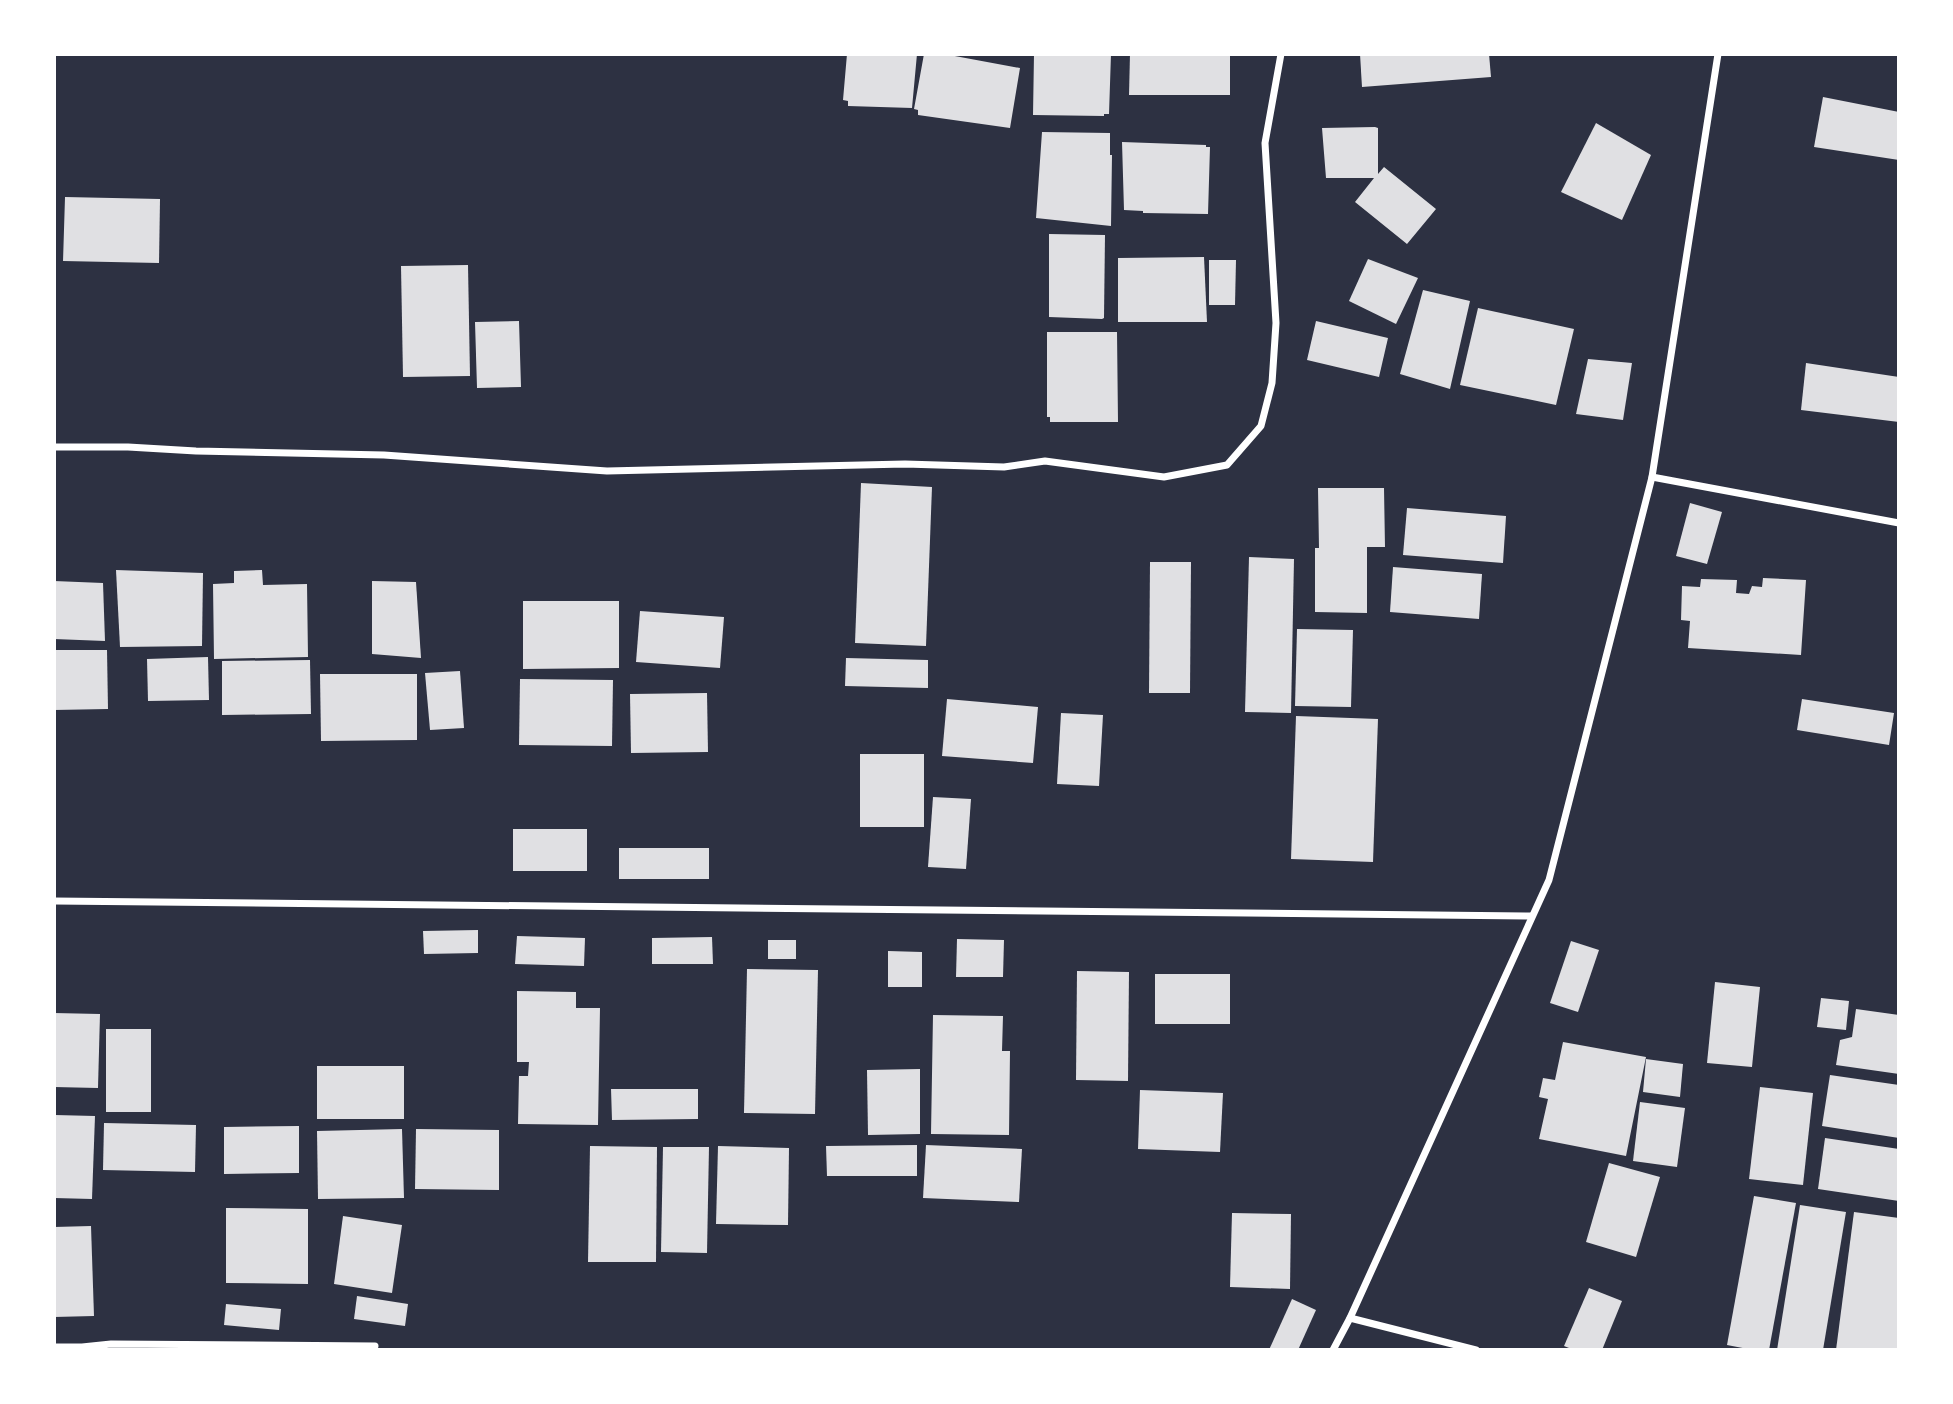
<svg xmlns="http://www.w3.org/2000/svg" width="1953" height="1404" viewBox="0 0 1953 1404" font-family="'Crimson Pro',serif">
  <rect width="100%" height="100%" fill="#2d3142"/>
  <!-- building -->
  <g fill="#e0e0e3">
    <path d="M847,54H917L912,108L848,106V101L843,100Z"/>
    <path d="M924,54H944L1020,68L1010,128L918,115V110L914,109Z"/>
    <path d="M1034,54H1111L1109,114H1104V116L1033,115Z"/>
    <path d="M1130,54H1230V95H1129Z"/>
    <path d="M1360,54H1489L1491,77L1362,87Z"/>
    <path d="M1823,97L1899,112V160L1814,147Z"/>
    <path d="M1596,123L1651,155L1622,220L1561,192Z"/>
    <path d="M1375,127L1378,128V174L1384,167L1436,209L1407,244L1355,202L1374,178H1326L1322,128Z"/>
    <path d="M1042,132L1110,133V155H1112L1111,226L1036,218Z"/>
    <path d="M1122,142L1206,145V147H1210L1208,214L1143,213V211L1124,210Z"/>
    <path d="M65,197L160,199L159,263L63,261Z"/>
    <path d="M1049,234L1105,235L1104,318L1102,319L1049,317Z"/>
    <path d="M1204,257L1207,322H1118V258Z"/>
    <path d="M1368,259L1418,278L1396,324L1349,301Z"/>
    <path d="M1209,260H1236L1235,305H1209Z"/>
    <path d="M468,265L470,376L403,377L401,266Z"/>
    <path d="M1423,290L1470,301L1450,389L1400,374Z"/>
    <path d="M1478,308L1574,329L1556,405L1460,385Z"/>
    <path d="M519,321L521,387L477,388L475,322Z"/>
    <path d="M1316,321L1388,338L1379,377L1307,360Z"/>
    <path d="M1047,332H1117L1118,422H1050V417H1047Z"/>
    <path d="M1588,359L1632,363L1623,420L1576,414Z"/>
    <path d="M1806,363L1899,377V422L1801,410Z"/>
    <path d="M861,483L932,487L926,646L855,643Z"/>
    <path d="M1318,488H1384L1385,547H1367V613L1315,612V548H1319Z"/>
    <path d="M1690,503L1722,512L1707,564L1676,556Z"/>
    <path d="M1407,508L1506,516L1503,563L1403,555Z"/>
    <path d="M1249,557L1294,559L1291,713L1245,712Z"/>
    <path d="M1150,562H1191L1190,693H1149Z"/>
    <path d="M1393,567L1482,574L1479,619L1390,612Z"/>
    <path d="M116,570L203,573L202,646L120,647Z"/>
    <path d="M262,570L263,585L307,584L308,657L214,659L213,584L234,583V571Z"/>
    <path d="M1763,578L1806,580L1801,655L1688,648L1690,621L1681,620L1682,586L1700,587L1701,579L1737,580L1736,593L1749,594L1752,586L1762,587Z"/>
    <path d="M54,581L103,583L105,641L54,639Z"/>
    <path d="M372,581L416,582L421,658L372,654Z"/>
    <path d="M523,601H619V668L523,669Z"/>
    <path d="M640,611L724,617L720,668L636,662Z"/>
    <path d="M1297,629L1353,630L1351,707L1295,706Z"/>
    <path d="M54,650H107L108,709L54,710Z"/>
    <path d="M208,657L209,700L148,701L147,659Z"/>
    <path d="M846,658L928,660V688L845,686Z"/>
    <path d="M310,660L311,714L222,715V661Z"/>
    <path d="M460,671L464,728L430,730L425,673Z"/>
    <path d="M320,674H417V740L321,741Z"/>
    <path d="M520,679L613,680L612,746L519,745Z"/>
    <path d="M707,693L708,752L631,753L630,694Z"/>
    <path d="M947,699L1038,707L1033,763L942,756Z"/>
    <path d="M1802,699L1894,713L1889,745L1797,730Z"/>
    <path d="M1061,713L1103,715L1099,786L1057,784Z"/>
    <path d="M1296,716L1378,719L1373,862L1291,859Z"/>
    <rect x="860" y="754" width="64" height="73"/>
    <path d="M933,797L971,799L966,869L928,867Z"/>
    <rect x="513" y="829" width="74" height="42"/>
    <rect x="619" y="848" width="90" height="31"/>
    <path d="M478,930V953L424,954L423,931Z"/>
    <path d="M517,936L585,938L584,966L515,964Z"/>
    <path d="M712,937L713,964H652V938Z"/>
    <path d="M957,939L1004,940L1003,977H956Z"/>
    <rect x="768" y="940" width="28" height="19"/>
    <path d="M1571,941L1599,950L1578,1012L1550,1003Z"/>
    <path d="M888,951L922,952V987H888Z"/>
    <path d="M747,969L818,970L815,1114L744,1113Z"/>
    <path d="M1077,971L1129,972L1128,1081L1076,1080Z"/>
    <rect x="1155" y="974" width="75" height="50"/>
    <path d="M1715,982L1760,987L1752,1067L1707,1063Z"/>
    <path d="M517,991L576,992V1008H600L598,1125L518,1124L519,1076H528L529,1062H517Z"/>
    <path d="M1821,998L1849,1001L1846,1030L1817,1027Z"/>
    <path d="M1856,1009L1899,1015V1074L1836,1065L1840,1040L1852,1037Z"/>
    <path d="M54,1013L100,1014L98,1088L54,1087Z"/>
    <path d="M933,1015L1003,1016L1002,1051H1010L1009,1135L931,1134Z"/>
    <rect x="106" y="1029" width="45" height="83"/>
    <path d="M1563,1042L1646,1057L1626,1156L1539,1139L1548,1099L1539,1097L1543,1078L1555,1080Z"/>
    <path d="M1646,1059L1683,1064L1680,1097L1643,1092Z"/>
    <rect x="317" y="1066" width="87" height="53"/>
    <path d="M920,1069V1134L868,1135L867,1070Z"/>
    <path d="M1830,1075L1899,1085V1138L1822,1126Z"/>
    <path d="M1760,1087L1813,1093L1803,1185L1749,1179Z"/>
    <path d="M611,1089H698V1119L612,1120Z"/>
    <path d="M1140,1090L1223,1093L1220,1152L1138,1149Z"/>
    <path d="M1640,1102L1685,1108L1677,1167L1633,1161Z"/>
    <path d="M55,1115L95,1116L92,1199L54,1198Z"/>
    <path d="M104,1123L196,1125L195,1172L103,1170Z"/>
    <path d="M299,1126V1173L224,1174V1127Z"/>
    <path d="M402,1129L404,1198L318,1199L317,1131Z"/>
    <path d="M416,1129L499,1130V1190L415,1189Z"/>
    <path d="M1825,1138L1899,1149V1201L1818,1189Z"/>
    <path d="M917,1145V1176H827L826,1146Z"/>
    <path d="M926,1145L1022,1149L1019,1202L923,1198Z"/>
    <path d="M590,1146L657,1147L656,1262H588Z"/>
    <path d="M718,1146L789,1148L788,1225L716,1224Z"/>
    <path d="M663,1147H709L707,1253L661,1252Z"/>
    <path d="M1609,1163L1660,1177L1636,1257L1586,1242Z"/>
    <path d="M1754,1196L1796,1203L1769,1350H1753L1727,1345Z"/>
    <path d="M1800,1205L1846,1212L1823,1350H1777Z"/>
    <path d="M226,1208L308,1209V1284L226,1283Z"/>
    <path d="M1854,1212L1899,1218V1350H1836Z"/>
    <path d="M1232,1213L1291,1214L1290,1289L1230,1287Z"/>
    <path d="M343,1216L402,1225L392,1293L334,1284Z"/>
    <path d="M91,1226L94,1316L54,1317V1227Z"/>
    <path d="M1589,1288L1622,1301L1602,1350H1574L1564,1346Z"/>
    <path d="M357,1296L408,1304L405,1326L354,1319Z"/>
    <path d="M1292,1299L1316,1310L1298,1350H1269Z"/>
    <path d="M226,1304L281,1309L279,1330L224,1325Z"/>
  </g>
  <g fill="none" stroke-linecap="round" stroke-linejoin="round">
    <!-- minor -->
    <g stroke="#fff" stroke-width="7">
      <path d="M54,447H128L196,451L384,455L607,471L905,464L1004,467L1045,461L1164,477L1227,465L1261,426L1272,383L1276,323L1265,143L1281,54"/>
      <path d="M1652,477L1899,523"/>
      <path d="M54,901L1531,916"/>
      <path d="M1350,1318L1476,1350"/>
      <path d="M54,1347H82L111,1344L375,1346"/>
      <path d="M1333,1350L1350,1318L1549,880L1652,477L1718,54"/>
    </g>
  </g>
  <!-- border -->
  <rect width="1953" height="1404" fill="none" stroke="#ffffff" stroke-width="112"/>
</svg>
